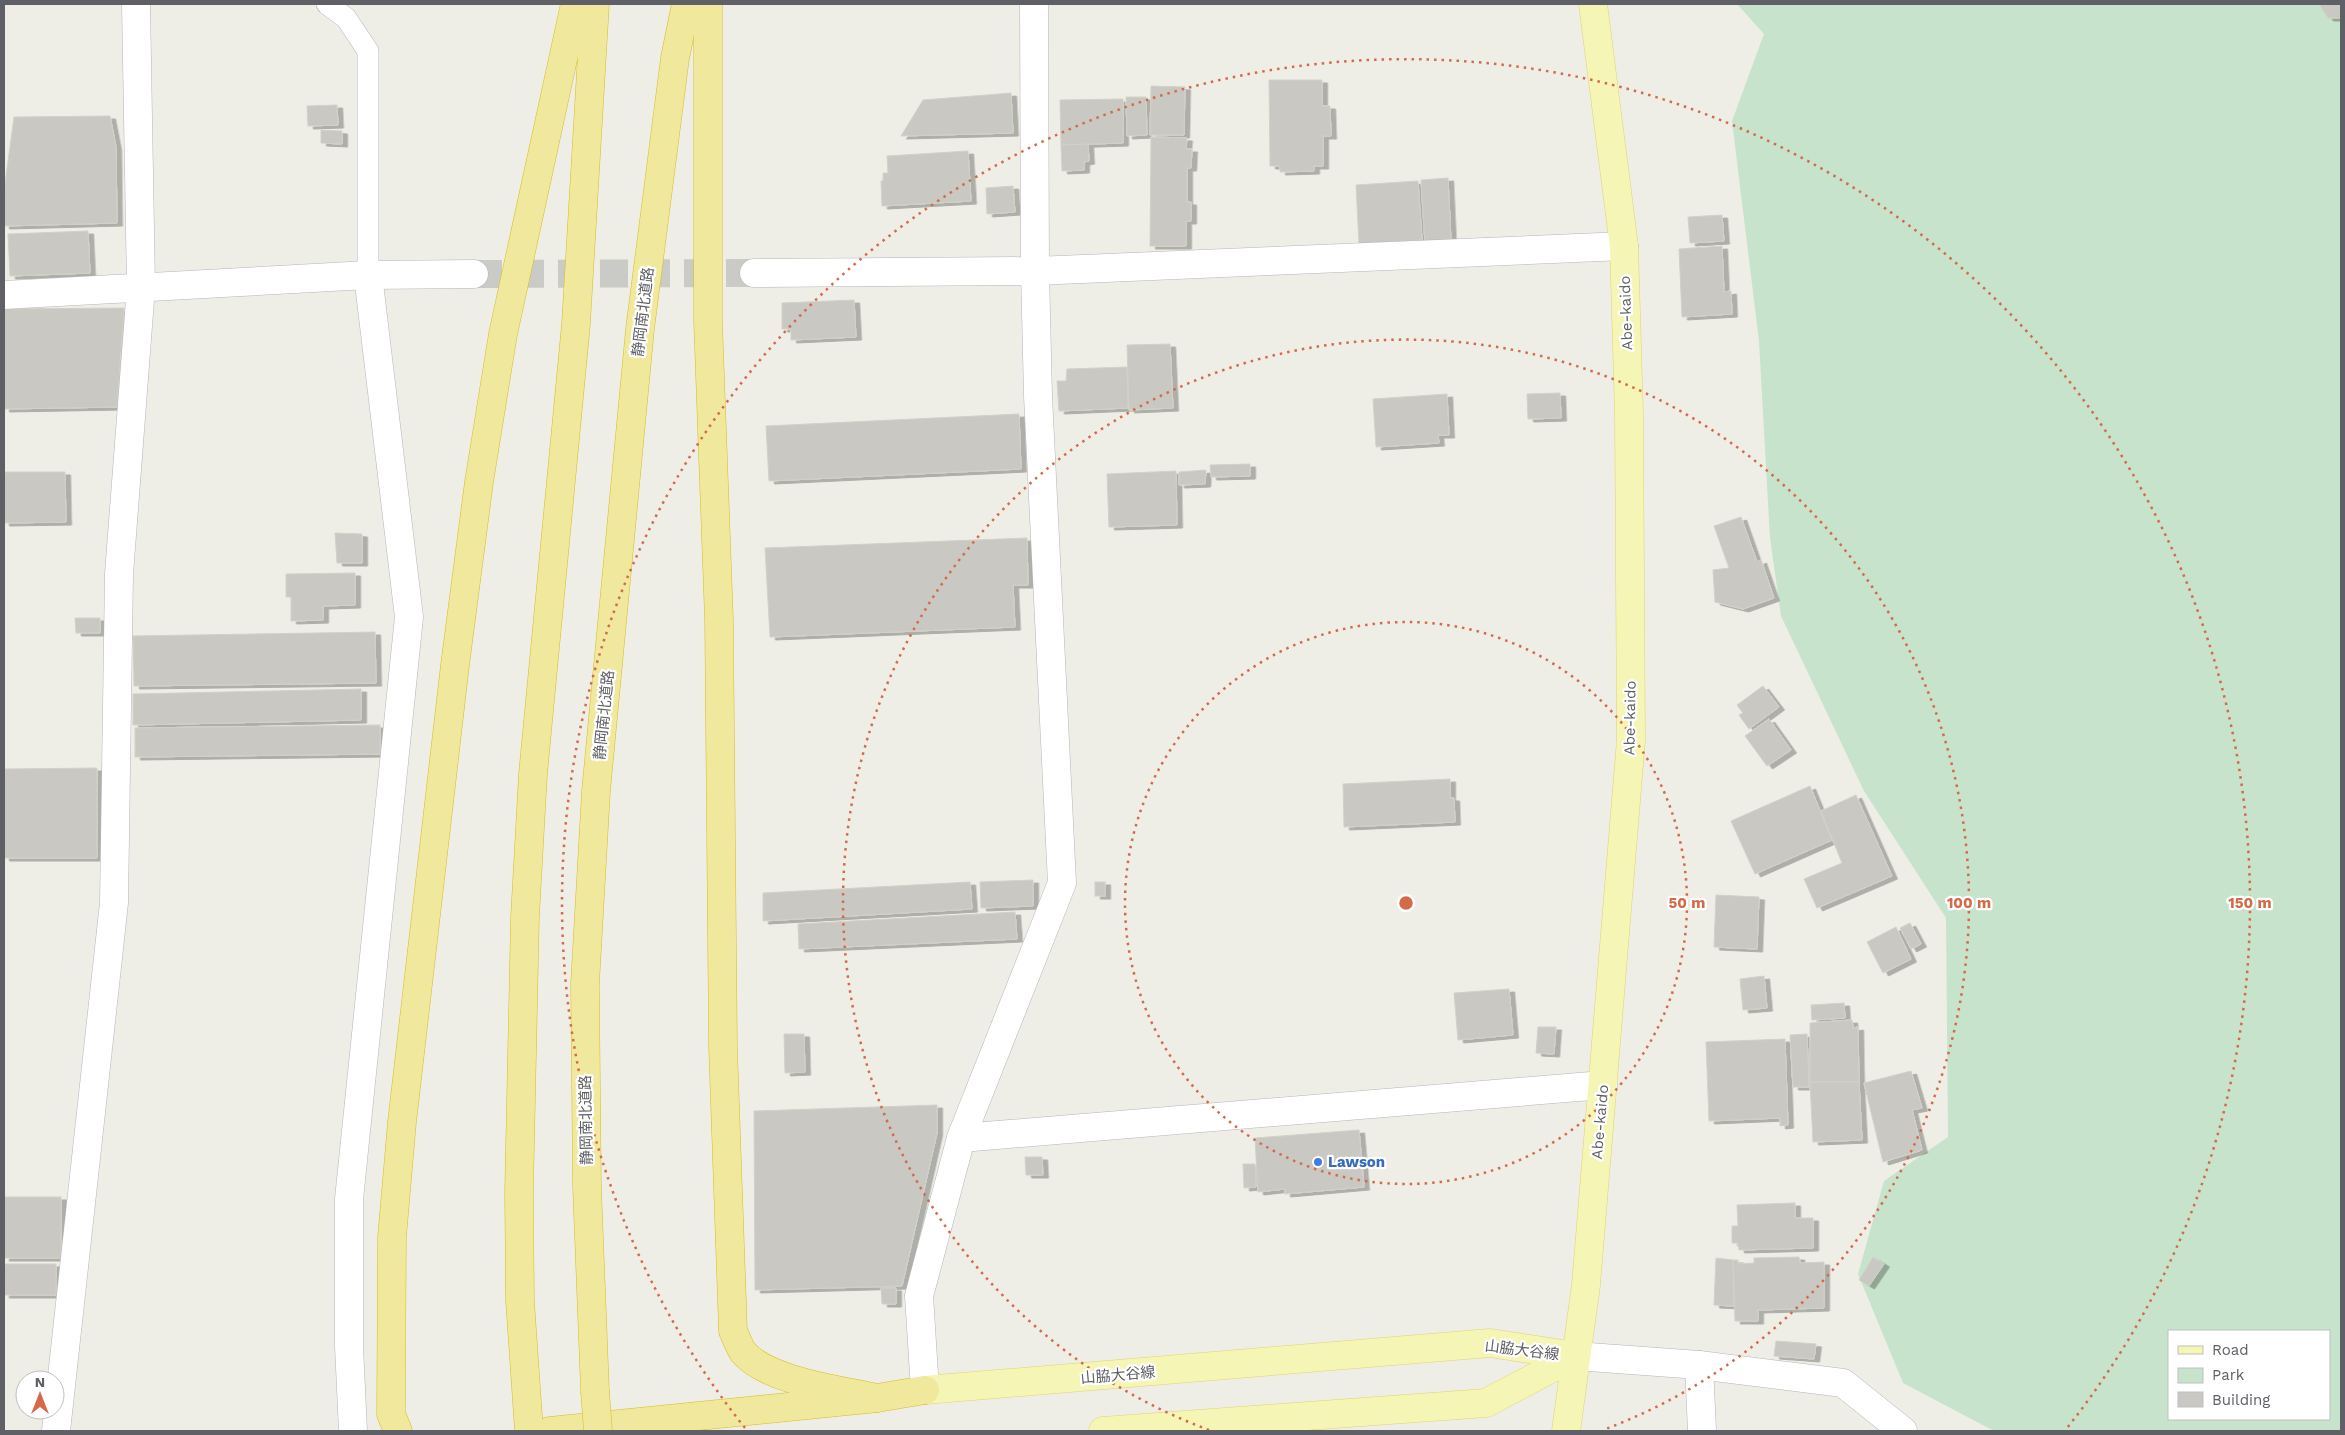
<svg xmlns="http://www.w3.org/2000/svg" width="2345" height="1435" viewBox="0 0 2345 1435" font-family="'Work Sans','Noto Sans JP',sans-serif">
  <defs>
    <filter id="shadow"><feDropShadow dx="5.5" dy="3" stdDeviation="0" flood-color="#0004"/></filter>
  </defs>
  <rect width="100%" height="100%" fill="#eeeee7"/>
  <!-- green -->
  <path fill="#c7e3cb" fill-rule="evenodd" d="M1737,4H2341V1431H1994L1903,1383L1858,1274L1884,1181L1948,1137L1946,918L1864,791L1781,616L1770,538L1759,341L1732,121L1764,34ZM2169,1331H2329V1419H2169Z"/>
  <!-- building -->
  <g fill="#cac8c3" stroke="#d3d1c6" filter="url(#shadow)">
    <path d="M2319,4H2341V18H2328Z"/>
    <path d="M1269,80H1322V106H1330L1331,136H1323V166H1314V171L1280,172V166H1270Z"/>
    <path d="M1151,86L1185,87L1184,135H1150Z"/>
    <path d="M1011,93L1013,133L901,136L923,100Z"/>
    <path d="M1126,97H1146L1147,135L1127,136Z"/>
    <path d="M1123,99V143L1061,145L1060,100Z"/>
    <path d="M337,105L338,125L308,126L307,106Z"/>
    <path d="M110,116L116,147L117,223L4,226V191L14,117Z"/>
    <path d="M321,130L342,131V144L321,143Z"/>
    <path d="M1151,137L1187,138L1186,149H1192L1191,168H1187V202H1191V221H1186V246H1150Z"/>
    <path d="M1088,144L1089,161L1084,162V170L1062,171L1061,145Z"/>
    <path d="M968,151L971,201L882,206L881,181H883V173H888L887,156Z"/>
    <path d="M1448,178L1451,241L1425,243L1421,180Z"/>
    <path d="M1418,181L1422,240L1359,244L1356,185Z"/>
    <path d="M1013,186L1015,212L987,214L986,188Z"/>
    <path d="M1722,215L1724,241L1690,243L1688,217Z"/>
    <path d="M88,231L90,273L10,276L8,234Z"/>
    <path d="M1722,246L1724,292L1731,291L1732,314L1682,317L1679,249Z"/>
    <path d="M854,300L856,337L791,340V329H782V303Z"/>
    <path d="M124,308L117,407L4,409V309Z"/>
    <path d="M1170,344L1173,408L1129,410L1127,345Z"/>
    <path d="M1127,367L1128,408L1059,411L1057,381H1066L1067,369Z"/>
    <path d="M1560,393L1561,418L1528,419L1527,394Z"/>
    <path d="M1447,394L1449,435H1438L1439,443L1376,447L1373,399Z"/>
    <path d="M1019,414L1021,469L769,481L766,426Z"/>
    <path d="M1250,464V476L1211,477L1210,465Z"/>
    <path d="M1206,470L1205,484L1179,485V472Z"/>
    <path d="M1176,471L1177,525L1109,527L1107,474Z"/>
    <path d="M4,472H65L66,522L4,523Z"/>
    <path d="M1741,517L1757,562L1761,560L1774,598L1743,609L1715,602L1713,570L1729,568L1714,526Z"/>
    <path d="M335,533L362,534V563H337Z"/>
    <path d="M1027,538L1028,585H1013L1015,627L770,637L765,548Z"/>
    <path d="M355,573V605L323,606V620L291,621V597H286V574Z"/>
    <path d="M75,618H100V633H76Z"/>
    <path d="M375,632L376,683L134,686L133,636Z"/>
    <path d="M1763,686L1779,707L1749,729L1739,715L1743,713L1737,705Z"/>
    <path d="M361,689V720L133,725V694Z"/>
    <path d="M1769,719L1791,750L1767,766L1745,736Z"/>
    <path d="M380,725V754L135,757V728Z"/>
    <path d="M97,768V858H4V769Z"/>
    <path d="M1450,779V798H1454L1455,822L1344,827L1343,784Z"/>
    <path d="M1810,786L1832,840L1755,874L1731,821Z"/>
    <path d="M1856,795L1892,876L1817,908L1804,879L1842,863L1821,811Z"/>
    <path d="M1033,880V906L981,908L980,882Z"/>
    <path d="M970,882L972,909L763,921V893Z"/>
    <rect x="1095" y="882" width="10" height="14"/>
    <path d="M1716,895L1759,897L1757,949L1714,947Z"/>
    <path d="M1015,912L1017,939L799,949L798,924Z"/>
    <path d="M1910,923L1921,944L1911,949L1900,928Z"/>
    <path d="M1896,927L1911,959L1883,973L1867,942Z"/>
    <path d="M1764,976L1767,1008L1743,1010L1740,979Z"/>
    <path d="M1509,989L1513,1035L1458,1040L1454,993Z"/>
    <path d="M1844,1003L1845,1018L1812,1020L1811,1005Z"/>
    <path d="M1852,1020L1853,1028L1858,1027L1859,1082H1810V1023Z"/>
    <path d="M1538,1027H1556L1554,1054L1536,1053Z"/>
    <path d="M784,1034H804L805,1072L785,1073Z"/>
    <path d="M1807,1034L1809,1087H1793L1790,1035Z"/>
    <path d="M1785,1039L1788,1125L1780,1126V1118L1709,1121L1706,1042Z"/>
    <path d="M1911,1071L1922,1108L1912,1110L1922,1150L1883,1162L1864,1083Z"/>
    <path d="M1810,1082H1859L1862,1140L1813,1142Z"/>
    <path d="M937,1105V1133L902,1286L755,1290L754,1111Z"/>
    <path d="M1359,1130L1364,1187L1285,1194V1189L1258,1192L1255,1138Z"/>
    <path d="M1025,1157H1042L1043,1175H1026Z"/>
    <path d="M1243,1164H1255L1256,1187L1244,1188Z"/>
    <rect x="4" y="1197" width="57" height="61"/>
    <path d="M1795,1203V1218H1813V1248L1739,1250L1738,1243H1732V1226H1738L1737,1205Z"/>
    <path d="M1799,1257L1800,1263L1824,1262V1308L1758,1310V1321H1735L1733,1260H1738V1264L1754,1263V1258Z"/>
    <path d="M1873,1257L1884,1264L1869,1286L1859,1280Z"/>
    <path d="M1716,1258L1733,1260L1734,1306L1714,1305Z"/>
    <rect x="4" y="1264" width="52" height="31"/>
    <path d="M881,1288H896V1304H882Z"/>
    <path d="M1776,1341L1816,1344L1814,1359L1774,1356Z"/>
  </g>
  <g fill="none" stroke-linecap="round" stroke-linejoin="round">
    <!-- minor-tunnel -->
    <path stroke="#cacac6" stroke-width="28" stroke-dasharray="28 14" stroke-linecap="butt" d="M474,274L754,273"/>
    <!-- service casing -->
    <g stroke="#b4b5ba" stroke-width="22">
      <path id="service" d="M327,4L346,18L368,51V275"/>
    </g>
    <!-- minor casing -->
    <g stroke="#b4b5ba" stroke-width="29">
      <g id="minor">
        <path d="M754,273L1035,271L1624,246"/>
        <path d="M4,295L368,275L474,274"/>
        <path d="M961,1138L1603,1085"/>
        <path d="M1575,1356L1699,1365L1843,1383L1903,1431"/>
        <path d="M1699,1365L1702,1431"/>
        <path d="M925,1390L919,1296L961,1138L1062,883L1038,396L1035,271L1034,4"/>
        <path d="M56,1431L114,903L119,574L141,287L136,4"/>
        <path d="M353,1431L349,1346V1199L409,617L368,275"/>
      </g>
    </g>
    <!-- primary casing -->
    <g stroke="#e0d36e" stroke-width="29">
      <g id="primary">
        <path d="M925,1390L1490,1343L1575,1356"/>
        <path d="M1103,1431L1486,1403L1575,1356"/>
        <path d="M1566,1431L1586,1285L1631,740L1629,414L1624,246L1593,4"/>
      </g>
    </g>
    <!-- motorway casing -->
    <g stroke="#d8bc1d" stroke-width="29">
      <g id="motorway">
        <path d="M708,4V321L719,620L723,1047L733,1331C736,1337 739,1346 743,1352C767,1381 841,1390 877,1398"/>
        <path d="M595,1391L587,1187L585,984L596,791L640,329L675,58L686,4"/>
        <path d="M398,1431L391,1414L392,1237L402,1122L455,665L479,482L503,334L575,4"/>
        <path d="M529,1431L520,1301L519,1191L525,917L533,774L576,324L595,4"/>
        <path d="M550,1431L877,1398L925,1390"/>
      </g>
    </g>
    <!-- service -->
    <use href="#service" stroke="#fff" stroke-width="21"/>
    <!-- minor -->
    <use href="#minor" stroke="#fff" stroke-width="28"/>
    <!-- primary -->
    <use href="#primary" stroke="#f5f5b5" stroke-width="28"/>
    <!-- motorway -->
    <use href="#motorway" stroke="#f0e89d" stroke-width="28"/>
    <!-- motorway-bridge casing -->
    <g stroke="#d8bc1d" stroke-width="29" stroke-linecap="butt">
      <path id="motorway-bridge" d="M595,1391L598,1431"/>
    </g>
    <!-- motorway-bridge -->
    <use href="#motorway-bridge" stroke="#f0e89d" stroke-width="28"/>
  </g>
  <!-- distance rings -->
  <g fill="none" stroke="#d46a48" stroke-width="2.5" stroke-dasharray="2.5 5">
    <circle cx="1406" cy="903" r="281"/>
    <path d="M1209 1430A563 563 0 1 1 1603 1430"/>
    <path d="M745 1428A844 844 0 1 1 2067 1428"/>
  </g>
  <!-- markers -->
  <circle fill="#3f7fe0" stroke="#fff" stroke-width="2" cx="1318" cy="1162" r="5"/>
  <g text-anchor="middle" stroke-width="4.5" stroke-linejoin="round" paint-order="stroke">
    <!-- street labels -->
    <g font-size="15" fill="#5e6065" stroke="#fff">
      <text transform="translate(643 312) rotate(-83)" y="5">静岡南北道路</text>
      <text transform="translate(1626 313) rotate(-92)" y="5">Abe-kaido</text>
      <text transform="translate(604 715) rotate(-84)" y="5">静岡南北道路</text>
      <text transform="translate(1630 718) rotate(-89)" y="5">Abe-kaido</text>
      <text transform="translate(586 1120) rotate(-91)" y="5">静岡南北道路</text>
      <text transform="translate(1600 1122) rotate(-85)" y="5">Abe-kaido</text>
      <text transform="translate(1522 1350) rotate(7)" y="5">山脇大谷線</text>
      <text transform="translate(1118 1375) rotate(-5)" y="5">山脇大谷線</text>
    </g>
    <!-- shop labels -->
    <g font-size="15" font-weight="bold" fill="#366cbe" stroke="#fff" text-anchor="start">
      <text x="1328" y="1167">Lawson</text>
    </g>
  </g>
  <circle cx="1406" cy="903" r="8" fill="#d46a48" stroke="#fff" stroke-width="2.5"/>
  <g font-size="15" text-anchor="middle" font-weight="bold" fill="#d46a48" stroke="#fff" stroke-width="4.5" stroke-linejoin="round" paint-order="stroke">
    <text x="1687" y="908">50 m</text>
    <text x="1969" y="908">100 m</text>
    <text x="2250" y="908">150 m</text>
  </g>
  <!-- border -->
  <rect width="2345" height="1435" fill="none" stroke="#5e6065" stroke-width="10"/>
  <!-- legend -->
  <rect x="2168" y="1330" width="162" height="90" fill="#ffffff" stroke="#bfbfc1"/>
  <rect x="2178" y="1346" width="25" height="8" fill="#f5f5b5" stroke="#bfbfc1"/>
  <text x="2212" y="1355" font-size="15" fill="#5e6065">Road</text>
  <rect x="2178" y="1368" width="25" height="15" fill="#c7e3cb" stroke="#bfbfc1"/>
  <text x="2212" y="1380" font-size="15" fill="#5e6065">Park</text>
  <rect x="2178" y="1392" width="25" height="15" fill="#cac8c3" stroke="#bfbfc1"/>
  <text x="2212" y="1405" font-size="15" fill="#5e6065">Building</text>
  <!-- north arrow -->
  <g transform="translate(40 1395)"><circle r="24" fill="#ffffff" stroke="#bfbfc1"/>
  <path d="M0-4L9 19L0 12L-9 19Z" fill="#d46a48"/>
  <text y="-8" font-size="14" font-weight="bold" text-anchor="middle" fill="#5e6065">N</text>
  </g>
</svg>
